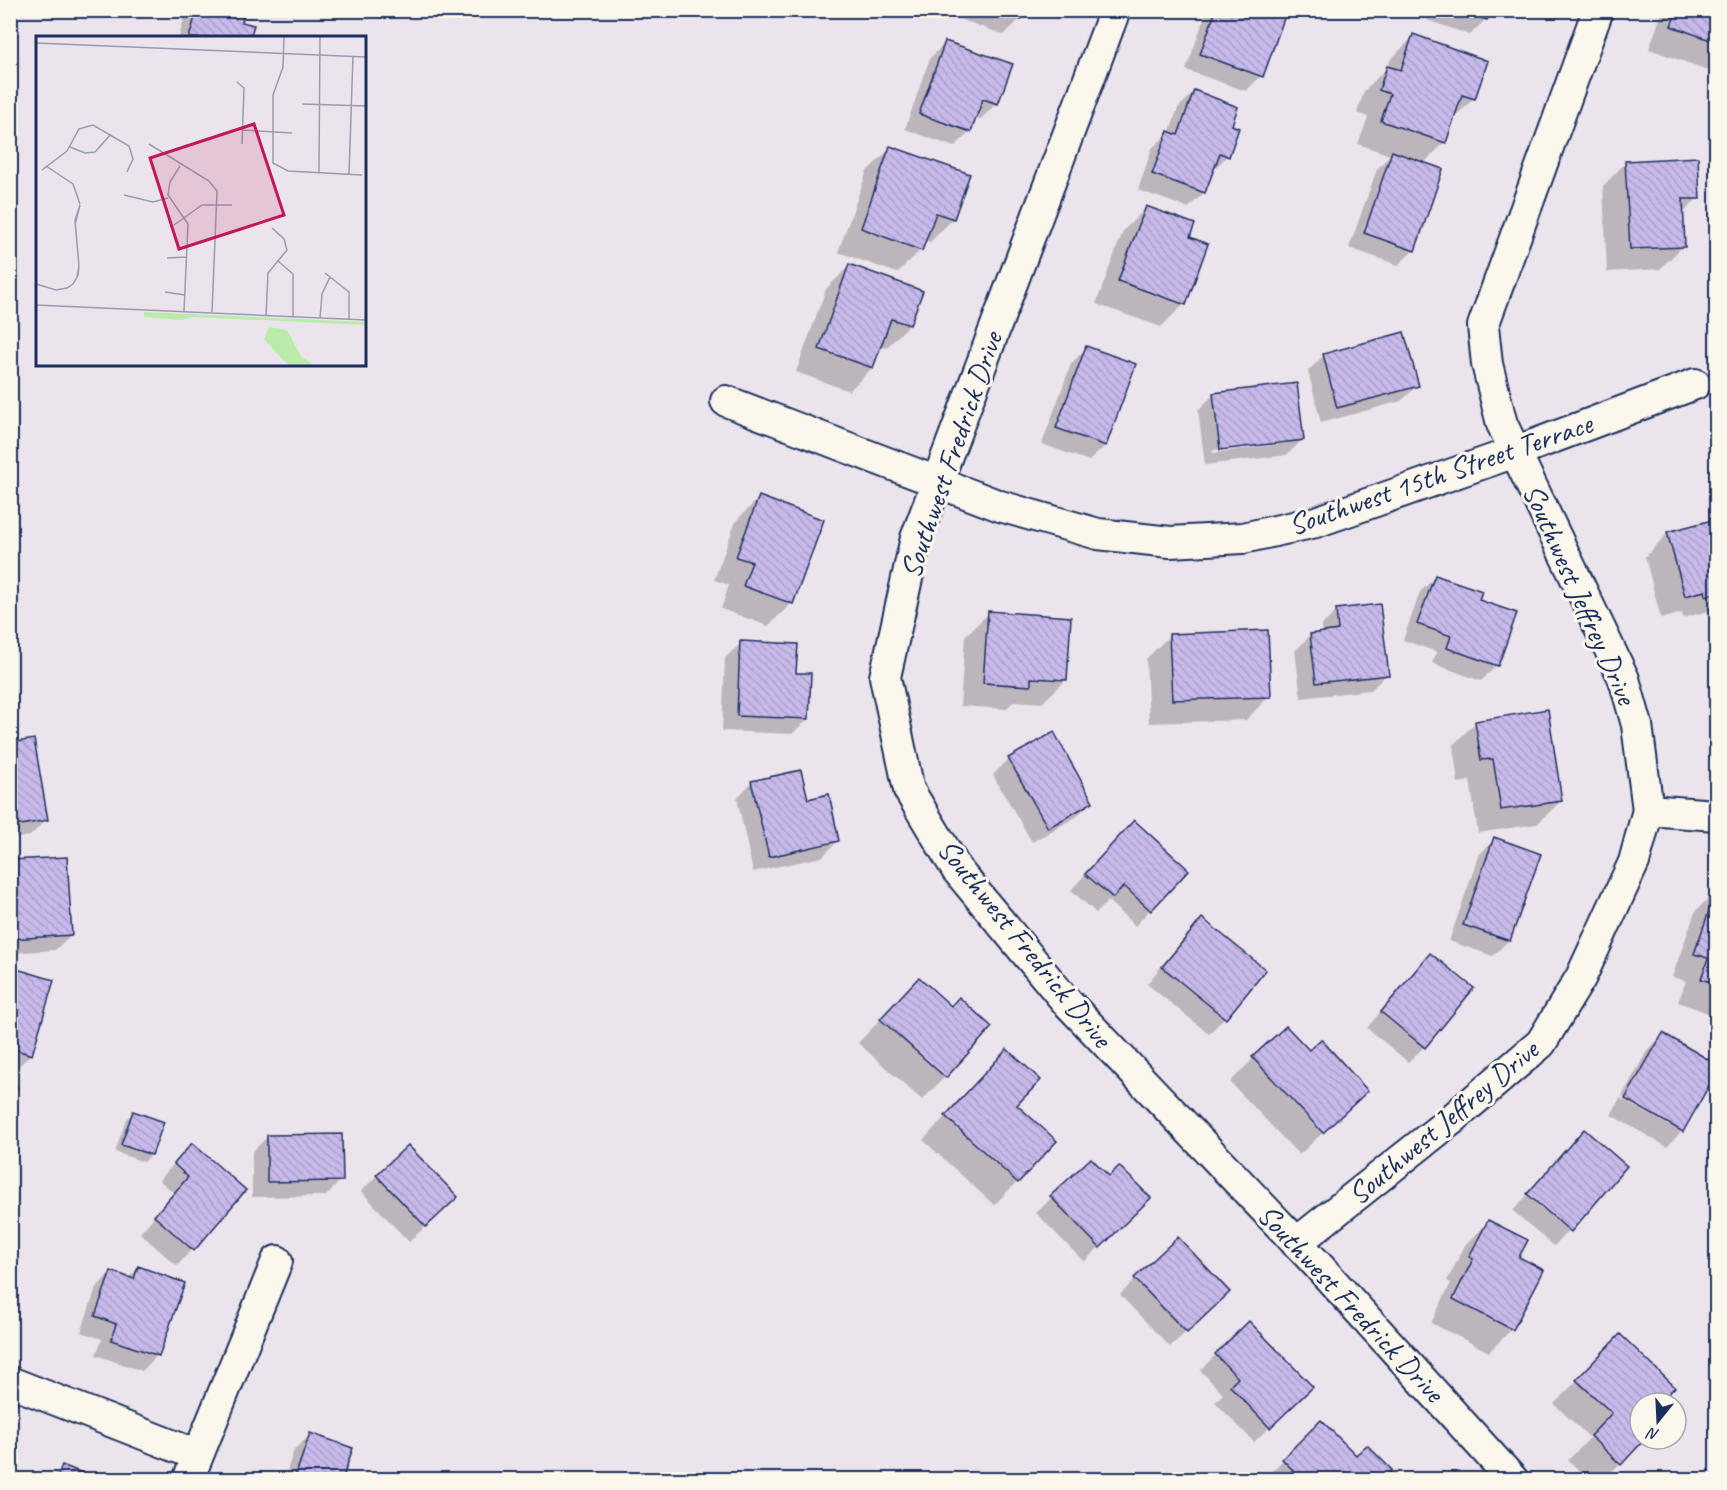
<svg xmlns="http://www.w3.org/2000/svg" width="1727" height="1490" viewBox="0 0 1727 1490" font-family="Caveat,sans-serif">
  <defs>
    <pattern id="building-back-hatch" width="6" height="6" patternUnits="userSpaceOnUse" patternTransform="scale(1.5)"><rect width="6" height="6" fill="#c8b9eb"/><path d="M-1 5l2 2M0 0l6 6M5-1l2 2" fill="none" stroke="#ab9fcc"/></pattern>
  </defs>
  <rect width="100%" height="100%" fill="#ece4ec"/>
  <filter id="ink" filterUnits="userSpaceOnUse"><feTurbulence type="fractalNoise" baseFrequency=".0167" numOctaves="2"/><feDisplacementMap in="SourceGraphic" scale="12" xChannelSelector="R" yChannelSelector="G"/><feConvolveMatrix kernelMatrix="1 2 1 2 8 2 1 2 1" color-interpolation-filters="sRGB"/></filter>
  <g filter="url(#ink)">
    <!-- shadow -->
    <g fill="#0003" fill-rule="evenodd">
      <path d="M186,10H243L240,23L249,38H179Z"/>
      <path d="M956,10H1023L1019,20L1004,35L954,17Z"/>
      <path d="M1207,10H1285L1261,76L1246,91L1186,70Z"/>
      <path d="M1430,10H1491L1486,19L1470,35L1427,20Z"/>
      <path d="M1663,10H1716V73L1649,49Z"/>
      <path d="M1414,36L1474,98L1452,120L1444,143L1423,164L1414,250L1398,265L1349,248L1377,169L1390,155L1358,144L1368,117L1357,113L1364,91L1388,67L1390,60Z"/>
      <path d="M946,42L997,103L981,119L975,117L970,132L954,147L905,129L930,58Z"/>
      <path d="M1194,92L1230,125L1227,156L1212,172L1204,193L1188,208L1138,190L1152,148L1169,133L1178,108Z"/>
      <path d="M891,148L953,219L930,242L924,240L921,250L897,273L838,252L867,171Z"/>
      <path d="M1626,162L1698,198L1682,214L1683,246L1660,269L1607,272L1603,186Z"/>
      <path d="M1146,208L1188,238L1184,304L1161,327L1096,304L1123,231Z"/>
      <path d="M849,266L909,325L886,348L880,346L872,368L849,391L796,372L826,289Z"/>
      <path d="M1086,348L1134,365L1105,446L1089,461L1042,444L1071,364Z"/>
      <path d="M1323,356L1417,386L1401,401L1321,423L1308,371Z"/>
      <path d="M1213,395L1303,439L1287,455L1205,465L1198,410ZM1288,440V443L1213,453V450Z"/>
      <path d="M759,498L792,603L768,626L721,609L729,585L714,580L736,521Z"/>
      <path d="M1716,520V609L1683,618L1682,613L1661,619L1645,557L1668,533Z"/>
      <path d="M1436,576L1477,600L1497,665L1481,681L1432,663L1437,652L1403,640L1420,592Z"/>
      <path d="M1337,611L1387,674L1371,690L1301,698L1295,651L1311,635L1322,634L1321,626Z"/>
      <path d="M989,613L1066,680L1042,703L1014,701L1006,709L960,706L965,636Z"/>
      <path d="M1170,635L1269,696L1246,720L1149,723L1146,659Z"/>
      <path d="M741,643L794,674L808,719L792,734L722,731L725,658Z"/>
      <path d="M1476,722L1561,801L1537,824L1478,833L1470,781L1458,783L1453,745Z"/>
      <path d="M10,745L46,820L30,836L10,839Z"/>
      <path d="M1009,759L1091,802L1076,817L1032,842L993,775Z"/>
      <path d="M752,782L807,801L838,841L822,857L753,872L737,798Z"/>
      <path d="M1118,838L1186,870L1135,926L1108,901L1096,913L1071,890Z"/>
      <path d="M1495,839L1539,855L1508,941L1493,956L1449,941L1479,855Z"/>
      <path d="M10,862L71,935L55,950L10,953Z"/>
      <path d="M1716,890V1016L1678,1002L1686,981L1672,977L1695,912Z"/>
      <path d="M1202,920L1264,970L1224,1018L1209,1034L1147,984L1186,936Z"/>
      <path d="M1430,955L1472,989L1424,1047L1408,1062L1367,1028L1415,970Z"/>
      <path d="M919,979L951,1007L945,1077L922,1100L858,1043Z"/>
      <path d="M1663,1035L1716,1066V1070L1682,1131L1667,1147L1611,1115L1620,1098L1679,1131V1128L1622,1096L1647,1051Z"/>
      <path d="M10,1050L23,1053V1050L31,1054L15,1070L10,1068Z"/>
      <path d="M1007,1051L1015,1105L1017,1182L994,1205L923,1140Z"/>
      <path d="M1254,1058L1343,1114L1299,1155L1230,1082Z"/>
      <path d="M133,1113L151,1155L144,1162L115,1152L126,1120Z"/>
      <path d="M1584,1131L1625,1167L1554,1246L1513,1211Z"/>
      <path d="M267,1137L341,1180L326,1196L252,1197V1152Z"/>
      <path d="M192,1145L244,1190L177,1266L140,1233L174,1193L159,1180Z"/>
      <path d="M407,1147L440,1213L409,1242L361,1191Z"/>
      <path d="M1090,1160L1109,1178L1149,1198L1084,1262L1036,1213Z"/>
      <path d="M1489,1222L1517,1258L1512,1329L1489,1352L1431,1323L1451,1283L1447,1281L1465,1245Z"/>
      <path d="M139,1268L183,1284L157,1356L142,1371L96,1355L102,1339L81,1332L96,1288L111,1272L128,1278Z"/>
      <path d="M1135,1279L1212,1308L1170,1347L1120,1295Z"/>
      <path d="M1249,1323L1295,1403L1254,1442L1215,1402L1223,1394L1200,1370Z"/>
      <path d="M1597,1360L1657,1403H1640V1439H1643L1604,1480H1589L1568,1460L1590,1438L1554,1404Z"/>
      <path d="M1321,1422L1381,1480H1263Z"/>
      <path d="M310,1435L340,1480H284L294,1450Z"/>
      <path d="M62,1467L96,1480H49Z"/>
    </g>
    <!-- building -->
    <g fill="url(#building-back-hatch)" stroke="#1b2f5e" stroke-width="1.5">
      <path d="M197,10H245L242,22L254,25L250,38H189Z"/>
      <path d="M994,10H1024L1021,20Z"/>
      <path d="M1216,10H1287L1263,77L1200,54Z"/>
      <path d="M1459,10H1490L1487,20Z"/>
      <path d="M1677,10H1716V42L1671,26Z"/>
      <path d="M1413,34L1488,61L1475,99L1462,95L1446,143L1381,121L1390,94L1379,90L1387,66L1401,70Z"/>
      <path d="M945,41L1013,64L998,104L983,99L971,132L919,114Z"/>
      <path d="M1194,90L1238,107L1232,125L1239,128L1229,157L1220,153L1205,193L1152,174L1168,131L1178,135Z"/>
      <path d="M890,146L970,174L954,219L936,213L922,251L861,228Z"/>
      <path d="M1392,151L1443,169L1415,251L1364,233Z"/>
      <path d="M1698,157L1700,199H1683L1685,247L1630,249L1625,161Z"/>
      <path d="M1146,206L1195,224L1190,237L1208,244L1186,305L1118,281Z"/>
      <path d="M849,264L923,291L910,325L891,319L873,368L819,349Z"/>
      <path d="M1404,332L1419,386L1337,408L1323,354Z"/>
      <path d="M1086,346L1136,364L1106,446L1056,428Z"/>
      <path d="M1297,383L1304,440L1220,450L1213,393Z"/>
      <path d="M759,496L824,520L793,604L743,586L752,562L736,557Z"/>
      <path d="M1716,519V593L1706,596L1705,591L1685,596L1667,532Z"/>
      <path d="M1435,575L1482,591L1479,600L1517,613L1498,666L1447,648L1451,636L1417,624Z"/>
      <path d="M1380,604L1389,675L1316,683L1310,634L1338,630L1336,609Z"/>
      <path d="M988,611L1071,617L1067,680L1031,678V686L983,683Z"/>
      <path d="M1268,630L1271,697L1172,700L1169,634Z"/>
      <path d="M740,641L798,644L796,673H811L809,719L737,716Z"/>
      <path d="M1548,709L1562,801L1501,810L1493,759L1481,760L1475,721Z"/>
      <path d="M1054,732L1093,802L1048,828L1008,758Z"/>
      <path d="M34,739L48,820L10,827V743Z"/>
      <path d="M801,770L808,799L829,794L839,841L769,857L751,781Z"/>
      <path d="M1134,820L1189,870L1151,911L1124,886L1113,898L1085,874Z"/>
      <path d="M1494,837L1541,854L1510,941L1463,925Z"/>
      <path d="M67,857L72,935L12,939L10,860Z"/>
      <path d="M1716,891V984L1701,979L1708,958L1694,954Z"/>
      <path d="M1202,918L1266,970L1226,1019L1162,967Z"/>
      <path d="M1430,953L1474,988L1425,1048L1381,1012Z"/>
      <path d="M10,967L54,980L32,1055L10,1048Z"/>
      <path d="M919,977L951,1006L959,997L992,1027L946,1078L880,1019Z"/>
      <path d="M1286,1026L1309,1050L1321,1039L1368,1091L1323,1133L1252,1057Z"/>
      <path d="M1663,1033L1716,1064V1073L1683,1132L1625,1099Z"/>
      <path d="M1007,1049L1041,1080L1017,1105L1057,1141L1018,1183L945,1116Z"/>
      <path d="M10,1084L17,1087L10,1106Z"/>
      <path d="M133,1111L164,1122L152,1155L121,1145Z"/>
      <path d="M1584,1129L1627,1166L1571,1232L1527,1194Z"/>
      <path d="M342,1134L343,1181L267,1182V1135Z"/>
      <path d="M192,1143L246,1190L194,1251L154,1216L188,1177L174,1164Z"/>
      <path d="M408,1145L458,1197L426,1227L376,1175Z"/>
      <path d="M1091,1158L1109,1176L1119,1166L1151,1198L1100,1248L1050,1196Z"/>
      <path d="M1488,1220L1528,1240L1519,1257L1544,1270L1513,1330L1453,1299L1473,1259L1469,1257Z"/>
      <path d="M1178,1237L1230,1292L1187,1333L1134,1278Z"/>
      <path d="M138,1266L185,1283L159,1356L111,1340L116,1324L95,1316L111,1271L134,1279Z"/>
      <path d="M1249,1321L1313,1387L1270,1428L1230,1386L1238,1378L1215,1354Z"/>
      <path d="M1620,1334L1675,1387L1659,1403H1640V1439H1645L1621,1465L1590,1436L1612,1413L1576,1380Z"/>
      <path d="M1321,1420L1356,1455L1367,1445L1392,1470L1383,1480H1284L1293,1470L1282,1459Z"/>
      <path d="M310,1433L353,1448L342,1480H294Z"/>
      <path d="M62,1465L100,1480H56Z"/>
    </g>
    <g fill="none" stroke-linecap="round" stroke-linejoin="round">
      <!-- street casing -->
      <g stroke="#1b2f5e" stroke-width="34">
        <g id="street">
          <path d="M1115,10L916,538L885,677L909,790L957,870L1065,1000L1314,1261L1513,1480"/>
          <path d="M726,401L1000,506L1098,534L1170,542L1243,538L1316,522L1515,452L1695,384"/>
          <path d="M1648,810L1716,815"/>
          <path d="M1296,1243L1450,1121L1541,1043L1581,977L1634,862L1648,810L1637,725L1624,679L1502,424L1487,364L1483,326L1598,10"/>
          <path d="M10,1382L197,1455"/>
          <path d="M188,1480L277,1261"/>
        </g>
      </g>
      <!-- street -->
      <use href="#street" stroke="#fbf7ec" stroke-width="30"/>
    </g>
  </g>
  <g text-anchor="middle" stroke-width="6" stroke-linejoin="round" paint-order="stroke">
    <!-- street labels -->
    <g font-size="30" fill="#1b2f5e" stroke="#fbf7ec">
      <text transform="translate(951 455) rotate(-71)" y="10">Southwest Fredrick Drive</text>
      <text transform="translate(1440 474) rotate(-19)" y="10">Southwest 15th Street Terrace</text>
      <text transform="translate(1580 594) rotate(66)" y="10">Southwest Jeffrey Drive</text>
      <text transform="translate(1025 943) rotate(51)" y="10">Southwest Fredrick Drive</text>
      <text transform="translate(1443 1122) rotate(-40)" y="10">Southwest Jeffrey Drive</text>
      <text transform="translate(1351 1303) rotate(47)" y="10">Southwest Fredrick Drive</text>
    </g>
  </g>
  <!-- overview -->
  <g transform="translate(36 36)">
    <rect width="330" height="330" fill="#ece4ec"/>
    <path d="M108,276L330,286V289L156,281L146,284L108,281ZM233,291L251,294L265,320L279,330H254L246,323L228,303Z" fill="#baebab"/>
    <path fill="none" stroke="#989cb3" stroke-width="1.5" d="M248,0L247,31L237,59V127L252,135L326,139M0,7L330,21M201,46L208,52L206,108M266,68L330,70M207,94L256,97M113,108L173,145L181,155L176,276M34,111L49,117L59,116L75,98M10,130L37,148L44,168M144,130L134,146L132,159L152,188L148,275M6,134L31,115L43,93L57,89L93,110L97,123L91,136M283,137L284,0M313,138L317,20M88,159L117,166L132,162M39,189L44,169L39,184L43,230M138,189L166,169H196M131,222L150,221M242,225L257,238V280M289,237L313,256V283M0,248L20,254L31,252L37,248L40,243L42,239L43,230L41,241M129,256L149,259M0,269L330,284M230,280L232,237L251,214L248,203L236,192M284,282L286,258L294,241"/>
    <path fill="#c2185b" fill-opacity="0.15" stroke="#c2185b" stroke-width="3" d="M218,88L248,179L143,213L114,122Z"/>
    <rect width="330" height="330" fill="none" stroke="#1b2f5e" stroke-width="3"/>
  </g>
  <!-- margin -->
  <rect width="1727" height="1490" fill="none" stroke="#fbf7ec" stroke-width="36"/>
  <rect x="18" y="18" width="1691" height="1454" fill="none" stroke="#1b2f5e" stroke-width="2" filter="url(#ink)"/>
  <!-- north arrow -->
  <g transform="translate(1658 1421) rotate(198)"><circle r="28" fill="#fbf7ec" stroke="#a1a7b3" stroke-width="1.5"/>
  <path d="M0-4.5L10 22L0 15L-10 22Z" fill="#1b2f5e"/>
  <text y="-9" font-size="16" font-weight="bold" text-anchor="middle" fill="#1b2f5e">N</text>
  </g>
</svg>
